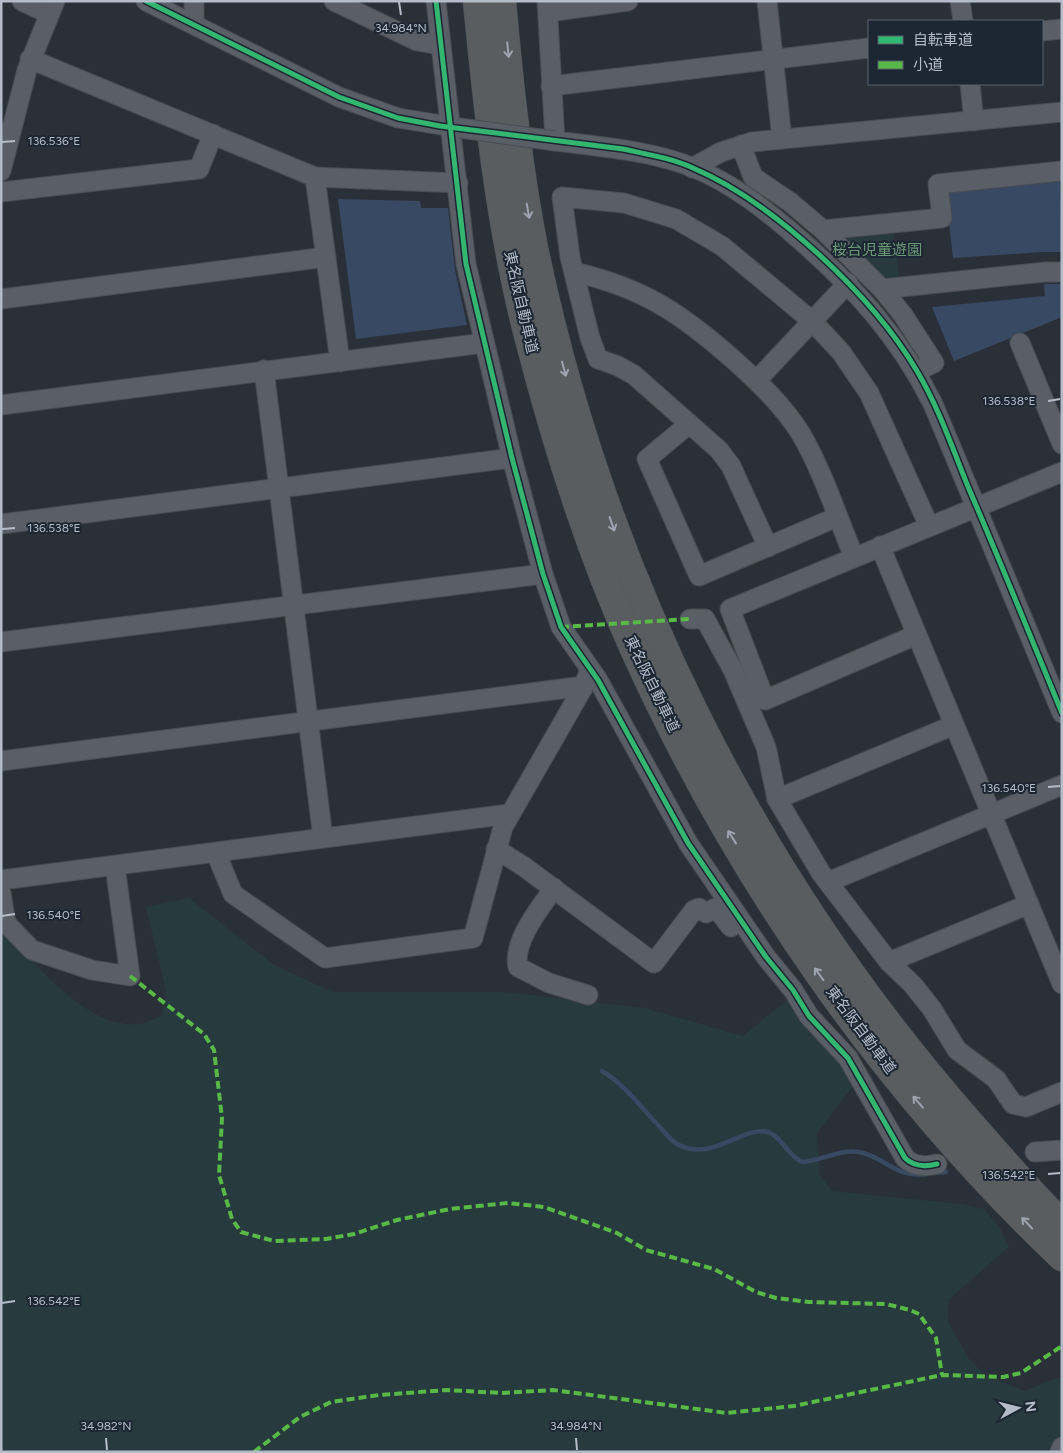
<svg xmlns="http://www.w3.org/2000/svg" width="1063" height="1453" viewBox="0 0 1063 1453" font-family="Figtree,'Noto Sans JP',sans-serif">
  <rect width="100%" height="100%" fill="#2a3038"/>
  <!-- green -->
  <g fill="#273a3e">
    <path d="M893,229L899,278C873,280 856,255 839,238L844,234Z"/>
    <path d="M189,898L274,965L333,992H504L645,1008L743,1036L797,992L856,1082L817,1133L819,1174L832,1191L962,1204L984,1209L1000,1228L1009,1247L949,1299L948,1322L969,1359L986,1375L1025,1391L1062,1376V1452H1V928C35,962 86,1030 140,1024C147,1023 155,1018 162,1016L166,991L146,907Z"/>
  </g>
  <!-- water -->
  <g fill="#384963">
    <path d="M1060,180L1062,252H1044L953,258L946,195L948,191Z"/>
    <path d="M338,199L420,201L421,208H448L455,270L467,325L356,339Z"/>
    <path d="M1044,284H1062V317L954,361L932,307L1045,296Z"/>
  </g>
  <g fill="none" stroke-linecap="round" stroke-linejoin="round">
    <!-- stream -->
    <g stroke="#384963" stroke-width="4.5">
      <path d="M602,1071C624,1084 640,1106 657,1124C665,1132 669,1140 679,1145C713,1162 744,1125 768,1132C782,1137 788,1156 802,1162C822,1161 842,1147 863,1153C888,1160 897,1178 927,1174"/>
      <path d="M935,1173L946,1172"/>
    </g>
    <!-- minor casing -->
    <g stroke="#484c53" stroke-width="21">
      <g id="minor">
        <path d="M22,1L49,14"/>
        <path d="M146,1L339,97L398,118L460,128"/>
        <path d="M194,1V24"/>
        <path d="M334,1L417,41L440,45"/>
        <path d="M436,1L466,264L512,458L543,574L561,627L598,680L688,843L766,957L793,990L809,1016L848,1058L905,1158C914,1167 925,1167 937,1164"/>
        <path d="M547,1L555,141C601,147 648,150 692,167C732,183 766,210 798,238C855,288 899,336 933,404L1062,713"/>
        <path d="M767,1L782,139"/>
        <path d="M960,1L963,21"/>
        <path d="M548,12L628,1"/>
        <path d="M1042,31L1062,29"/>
        <path d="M30,59L315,177L458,183"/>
        <path d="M970,84L974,121"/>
        <path d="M551,86L869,48"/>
        <path d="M741,145L753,177L790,202L823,230L882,289L903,315L934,363L917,371"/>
        <path d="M692,168L721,152L752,142L1062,112"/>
        <path d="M1,171L27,70L55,1"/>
        <path d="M315,177L340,362"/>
        <path d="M1,192L199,169L213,134"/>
        <path d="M823,230L942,218L938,184L1062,171"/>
        <path d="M574,272C644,288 682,314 735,361C760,384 783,405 801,434C823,472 837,516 854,557"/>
        <path d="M882,289L1045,272H1062"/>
        <path d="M1,299L326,257"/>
        <path d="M1020,343L1062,444"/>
        <path d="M264,370L323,838"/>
        <path d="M757,380L848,283"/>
        <path d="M1,405L484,343"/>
        <path d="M689,424L647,459L699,576L837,517"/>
        <path d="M1,524L512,458"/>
        <path d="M880,546L1062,984"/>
        <path d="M768,547L731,466L719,450L634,375L618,366L598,359L590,338L570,257L562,197L624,203L676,219L722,246L812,321L841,352L869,393L929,526"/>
        <path d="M690,619H705L733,670L766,747L777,799L821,873L889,962L913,985L932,1009L957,1050L996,1079L1013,1104L1026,1107L1062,1092"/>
        <path d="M916,635L765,700L730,609L1062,472"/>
        <path d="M1,642L543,574"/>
        <path d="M1,761L584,686"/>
        <path d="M777,799L954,725"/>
        <path d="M496,849L523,866L654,963L694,910L699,908L706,913L716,908L731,927"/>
        <path d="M216,853L233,894L325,958L473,938L503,827L584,686L590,669"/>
        <path d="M1,880L509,814"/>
        <path d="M828,882L1062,785"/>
        <path d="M554,888C540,908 512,942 518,967L549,983L588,995"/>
        <path d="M1,893L6,924"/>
        <path d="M1,918L32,950L92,970L130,976L115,866"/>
        <path d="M889,962L1029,904"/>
        <path d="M1035,1152L1062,1150"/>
        <path d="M1060,1452L1062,1447"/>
      </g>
    </g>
    <!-- highway casing -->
    <g stroke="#474c53" stroke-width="29">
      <g id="highway">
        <path d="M477,1C488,114 500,229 529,339C556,444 589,550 634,649C736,875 882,1086 1062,1257"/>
        <path d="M502,1C509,83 518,167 534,248C601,571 751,874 969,1122C999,1156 1029,1192 1062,1224"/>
      </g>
    </g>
    <!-- minor -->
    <use href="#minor" stroke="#5a5e66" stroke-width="19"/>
    <!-- highway -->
    <use href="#highway" stroke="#5a5d60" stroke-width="28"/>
    <!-- minor-bridge casing -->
    <g stroke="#484c53" stroke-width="21" stroke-linecap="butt">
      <path id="minor-bridge" d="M460,128L555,141"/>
    </g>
    <!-- minor-bridge -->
    <use href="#minor-bridge" stroke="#5a5e66" stroke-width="19"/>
    <!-- quiet -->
    <g stroke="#58b947" stroke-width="4" stroke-dasharray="8 4" stroke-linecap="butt">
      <path d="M561,627L690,619"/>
      <path d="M130,976L204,1034L214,1050L222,1118L219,1175L232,1219L241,1232L274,1241L326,1239L354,1234L397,1220L450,1209L508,1203L544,1207L617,1233L646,1250L714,1269L756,1292L776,1298L809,1302L886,1304L910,1310L919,1314L936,1338L942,1375"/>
      <path d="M254,1452L300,1417L331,1402L379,1395L447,1390L502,1393L553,1390L727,1413L794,1406L942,1375L1003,1377L1021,1373L1062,1346"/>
    </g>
    <!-- cycleway casing -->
    <g stroke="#1d2633" stroke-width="8">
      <g id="cycleway">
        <path d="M146,1L339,97L398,118L440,126L623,149C646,154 671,158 693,168C773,202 873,296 917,371C939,408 953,450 969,489C1001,563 1031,638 1062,713"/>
        <path d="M436,1L466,264L512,458L543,574L561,627L598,680L688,843L766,957L793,990L809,1016L848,1058L905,1158C914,1167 925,1167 937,1164"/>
      </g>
    </g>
    <!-- cycleway -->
    <use href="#cycleway" stroke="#33b770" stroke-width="5"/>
  </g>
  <!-- one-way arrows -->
  <defs><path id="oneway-shaft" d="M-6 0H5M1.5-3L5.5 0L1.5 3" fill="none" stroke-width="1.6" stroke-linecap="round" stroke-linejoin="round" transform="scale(1.25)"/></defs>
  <g stroke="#9ea4af">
    <use href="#oneway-shaft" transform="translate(508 50) rotate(84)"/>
    <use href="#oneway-shaft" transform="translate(528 211) rotate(80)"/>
    <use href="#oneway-shaft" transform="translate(564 369) rotate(75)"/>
    <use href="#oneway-shaft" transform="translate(612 524) rotate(71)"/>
    <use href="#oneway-shaft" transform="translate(732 837) rotate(-122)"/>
    <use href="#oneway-shaft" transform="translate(819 974) rotate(-126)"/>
    <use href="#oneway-shaft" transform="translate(918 1102) rotate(-131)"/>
    <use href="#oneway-shaft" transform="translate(1027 1223) rotate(-133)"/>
  </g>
  <!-- ticks -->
  <path fill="none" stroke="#b4bcc9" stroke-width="2" d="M399,2L401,15M2,142L15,141M1048,401L1060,399M2,529L15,528M1048,787L1060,786M2,916L15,914M1048,1174L1060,1173M2,1303L15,1301M106,1438L107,1450M576,1438L577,1450"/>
  <g text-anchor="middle" stroke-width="4" stroke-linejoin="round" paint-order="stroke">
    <!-- park labels -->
    <g font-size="15" fill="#6b9a76" stroke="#1d2633">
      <text x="877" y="255">桜台児童遊園</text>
    </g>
    <!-- street labels -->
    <g font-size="15" fill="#b4bcc9" stroke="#1d2633">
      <text transform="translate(521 302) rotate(77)" y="5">東名阪自動車道</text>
      <text transform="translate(652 684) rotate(64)" y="5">東名阪自動車道</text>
      <text transform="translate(861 1030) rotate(53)" y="5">東名阪自動車道</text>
    </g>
  </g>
  <g font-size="12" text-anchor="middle" fill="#b4bcc9" stroke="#1d2633" stroke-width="4" stroke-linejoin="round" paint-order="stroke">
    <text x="401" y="32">34.984°N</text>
    <text x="54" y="145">136.536°E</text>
    <text x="1009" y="405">136.538°E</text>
    <text x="54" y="532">136.538°E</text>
    <text x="1009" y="792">136.540°E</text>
    <text x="54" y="919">136.540°E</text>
    <text x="1009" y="1179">136.542°E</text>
    <text x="54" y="1305">136.542°E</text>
    <text x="106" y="1430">34.982°N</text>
    <text x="576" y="1430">34.984°N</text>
  </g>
  <!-- border -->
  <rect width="1063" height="1453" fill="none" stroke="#b4bcc9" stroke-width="5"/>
  <!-- legend -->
  <rect x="868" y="20" width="175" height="65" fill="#1d2633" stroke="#59626f"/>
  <rect x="878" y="36" width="25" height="8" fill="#33b770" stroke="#59626f"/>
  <text x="913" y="45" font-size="15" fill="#b4bcc9">自転車道</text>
  <rect x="878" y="61" width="25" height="8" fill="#58b947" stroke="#59626f"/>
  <text x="913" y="70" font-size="15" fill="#b4bcc9">小道</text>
  <!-- north arrow -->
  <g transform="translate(1018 1408) rotate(83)" stroke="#1d2633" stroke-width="4" paint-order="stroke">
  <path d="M0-4L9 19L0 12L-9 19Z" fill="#b4bcc9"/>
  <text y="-8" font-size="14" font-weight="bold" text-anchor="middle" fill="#b4bcc9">N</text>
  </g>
</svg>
